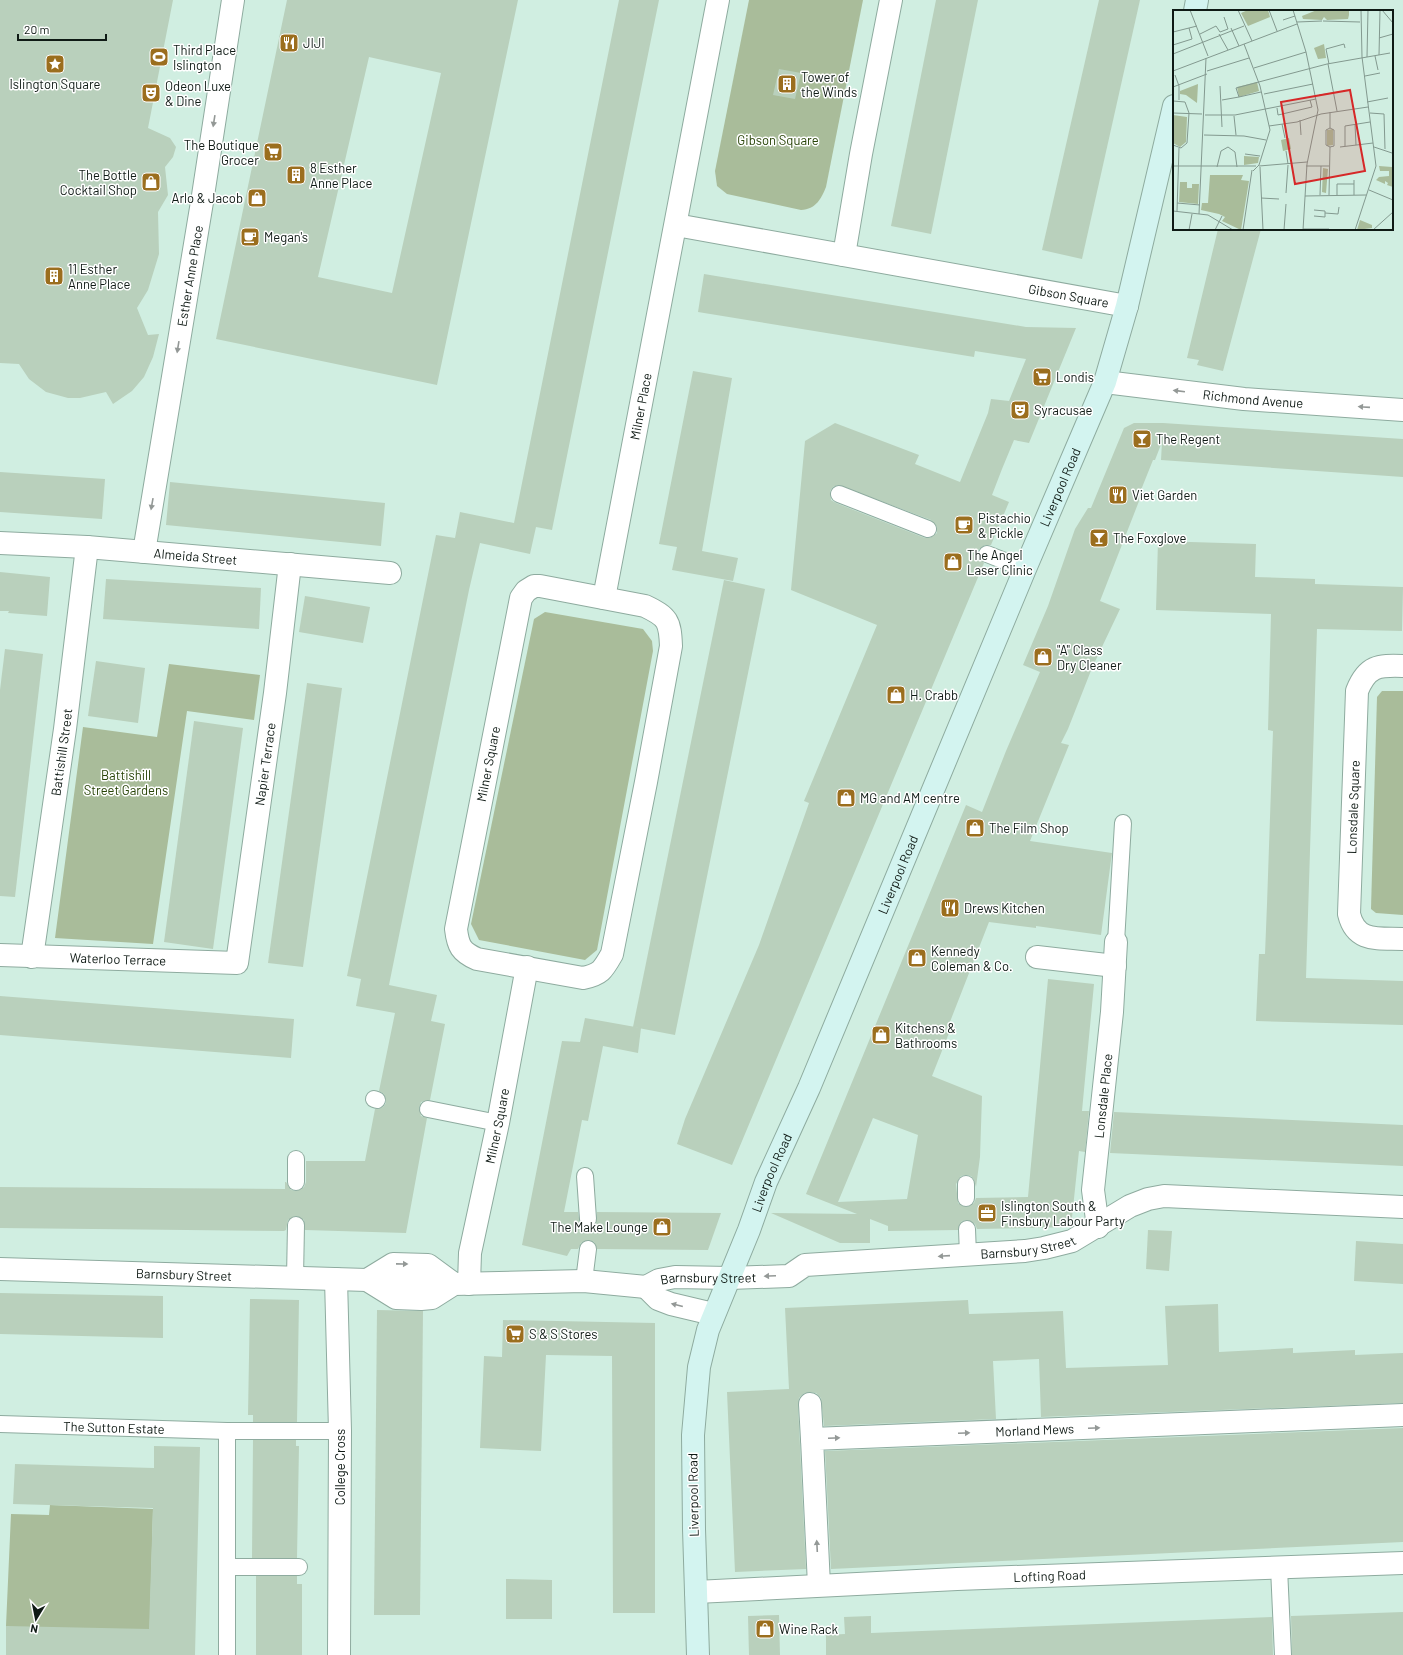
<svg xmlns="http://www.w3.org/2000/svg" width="1403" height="1655" viewBox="0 0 1403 1655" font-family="Barlow,sans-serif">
  <rect width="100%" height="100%" fill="#d0eee1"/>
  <!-- green -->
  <g fill="#a9bc9a">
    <path d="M749,0H863L826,187C821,199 816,209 801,210L727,194L717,186L715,171Z"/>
    <path d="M545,612L643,629L652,641L653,651L597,950L585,960L479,940L471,924L534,619Z"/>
    <path d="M169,664L260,675L254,720L187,711L153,944L55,938L83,727L157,737Z"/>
    <path d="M1382,691H1403V915L1376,913L1371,909L1377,697Z"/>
    <path d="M50,1505L153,1509L149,1655L6,1626L11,1514L49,1515Z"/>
  </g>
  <!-- building -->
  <g fill="#b9d0bc" fill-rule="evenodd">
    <path d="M0,0H173L148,128L170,138L176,147L173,157L165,167L168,195L158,212L159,254L148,290L137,308L148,335L159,334L153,357L144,377L132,391L113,404L106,392L80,398H68L46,392L29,379L19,364L0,363Z"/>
    <path d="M287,0H518L437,385L216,339ZM369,57L441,73L392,293L318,277Z"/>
    <path d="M619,0H659L552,530L536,527L530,554L480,543L469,590L389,985L437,995L431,1021L445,1024L430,1100L421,1102L419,1108L421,1116L427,1118L406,1233L305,1230L304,1220L296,1216L288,1220L286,1230L284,1231L0,1228V1187L285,1189V1182H286L291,1190L296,1191L304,1187L306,1182V1161H365L375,1109L383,1107L386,1103L384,1094L379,1091L395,1013L356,1006L361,979L347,976L436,535L455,538L460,512L514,523Z"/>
    <path d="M936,0H978L931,234L891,226Z"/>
    <path d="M1099,0H1140L1082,259L1042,250Z"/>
    <path d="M779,69L801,73L795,99L773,95Z"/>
    <path d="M1218,229H1261L1223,371L1197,365L1199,360L1187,358Z"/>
    <path d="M704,274L1026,327L1076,328L1029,443L1014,440L1002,469L992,495L1009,502L991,545H985L978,550V556L984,563L732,1165L677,1144L685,1119L759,945L809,803L804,801L877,625L791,590L805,441L835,423L919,455L915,464L960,482L988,413L991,399L1009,401L1026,359L975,351L974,357L698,312ZM838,485L931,520L937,527V533L930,538H925L836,503L831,500L830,491L833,487Z"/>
    <path d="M693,371L732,378L702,551L738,558L733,581L672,570L677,547L659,544Z"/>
    <path d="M1134,423H1163L1403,439V477L1161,460L1162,442L1155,460H1153L1139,495L1141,496L1100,601L1120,609L1092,668L1068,729L1061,743L1069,745L1030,841L1112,853L1101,935L1036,926V928L989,922L946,1032L949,1033L932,1076L982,1096L980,1157L976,1187L974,1180L971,1176L966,1175L961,1176L956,1184L958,1203L966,1207L974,1203L976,1198L1028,1197L1048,979L1094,984L1082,1111H1089L1085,1152L1079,1151L1071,1227L977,1229L975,1224L967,1220L962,1221L958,1230L888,1231V1226L870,1219V1243H840L771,1213L857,1214L806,1194L966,805L982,812L1006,751L1040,672L1023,665L1048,606L1075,529L1088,508H1091L1124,428ZM873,1118L918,1135L907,1199L838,1202Z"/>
    <path d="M0,472L105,479L102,519L0,512Z"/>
    <path d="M170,482L385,503L381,546L166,525Z"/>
    <path d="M1158,541L1256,544L1255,577L1315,579V584L1403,587L1402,631L1317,629L1306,978L1403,981V1025L1256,1021L1259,954H1265L1267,904L1273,731L1268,730L1271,614L1156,610Z"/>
    <path d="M0,572L50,577L47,616L8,613L9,611H0Z"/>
    <path d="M106,579L261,588L259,629L103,619Z"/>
    <path d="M724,580L765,589L675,1035L633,1027Z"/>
    <path d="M305,596L370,607L363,643L299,632Z"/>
    <path d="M5,649L43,654L15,897L0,896V690Z"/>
    <path d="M96,661L145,668L138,723L88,716Z"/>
    <path d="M307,683L342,688L303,967L268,963Z"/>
    <path d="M194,721L243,728L213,949L164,942Z"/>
    <path d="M0,996L294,1019L291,1058L0,1035Z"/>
    <path d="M585,1018L641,1028L638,1053L603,1046L588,1121L582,1120L564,1212H578L580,1224L588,1228L596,1223L597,1212L721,1213L708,1250L597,1249L594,1242L589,1240L581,1243L578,1249H571L567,1256L522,1245L562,1041L580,1042Z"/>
    <path d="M1114,1112L1403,1125V1166L1110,1153Z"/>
    <path d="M1148,1230L1172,1231L1169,1271L1146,1269Z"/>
    <path d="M1356,1241L1403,1244V1284L1354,1281Z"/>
    <path d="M0,1293L163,1296V1338L0,1334Z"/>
    <path d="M250,1299L299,1300L297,1422H253V1415H248Z"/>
    <path d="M968,1300L969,1314L1063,1311L1066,1368L1168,1365L1165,1306L1218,1304L1219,1352L1293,1348V1353L1355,1350V1355L1403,1353V1403L1041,1417L1039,1359L993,1361L996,1419L824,1426L821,1398L816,1393L809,1392L803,1394L799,1398L798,1405L806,1569L735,1572L727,1392L789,1389L785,1308Z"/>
    <path d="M377,1310L423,1311L420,1615H374Z"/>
    <path d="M503,1320L655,1323V1613H613L612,1356L546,1355L541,1451L480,1448L484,1356L502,1357Z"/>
    <path d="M1403,1428V1542L831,1569L825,1451Z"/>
    <path d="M253,1440H296V1446H299L297,1558H252Z"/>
    <path d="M154,1446L200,1447L195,1655H6V1626L149,1629L153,1508L13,1504L15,1464L154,1468Z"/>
    <path d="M256,1576H297V1584H302V1655H256Z"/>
    <path d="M506,1579L552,1580V1619H506Z"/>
    <path d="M1403,1612V1655H1292L1291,1616Z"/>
    <path d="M779,1615L780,1655H749L748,1616Z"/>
    <path d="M871,1616V1633L1272,1617L1273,1655H826V1635L845,1634L844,1617Z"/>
  </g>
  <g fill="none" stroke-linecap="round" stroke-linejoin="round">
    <!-- lane casing -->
    <g stroke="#8eab9f" stroke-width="18">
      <g id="lane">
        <path d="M839,494L928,529"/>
        <path d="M987,554L1025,569"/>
        <path d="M1116,942L1123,823"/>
        <path d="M374,1099L377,1100"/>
        <path d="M428,1109L498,1123"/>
        <path d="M585,1176L588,1219"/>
        <path d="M296,1182V1159"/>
        <path d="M966,1198V1184"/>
        <path d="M967,1229L968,1255"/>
        <path d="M295,1278L296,1225"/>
        <path d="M369,1280L454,1284"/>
        <path d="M584,1281L588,1249"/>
        <path id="s1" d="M0,1424L227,1431H340"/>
        <path d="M228,1567H299"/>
        <path d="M1279,1568L1283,1655"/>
        <path d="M227,1655V1431"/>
      </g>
    </g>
    <!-- street casing -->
    <g stroke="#8eab9f" stroke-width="24">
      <g id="street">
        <path id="s2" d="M676,225L1127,306"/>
        <path d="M844,255L861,154L891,0"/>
        <path id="s3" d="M1105,382L1244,399L1403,410"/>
        <path id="s4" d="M0,543L87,547L390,573"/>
        <path id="s5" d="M144,552L202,202L233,0"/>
        <path d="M534,586H540L645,606C668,617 670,621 671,646L646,782L612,954C603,970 601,974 583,978L477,959C461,952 458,946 456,929L521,598L526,591Z"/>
        <path id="s6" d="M604,598L718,0"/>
        <path d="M1403,666C1378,665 1367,666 1357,691L1349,914C1356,943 1378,938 1403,939"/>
        <path id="s7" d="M0,955L237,963L275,693L290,564"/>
        <path id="s8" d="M32,957L65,729L87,547"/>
        <path d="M1037,957L1115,966"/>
        <path id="s9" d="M1098,1227L1093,1190L1112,1012L1116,942"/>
        <path id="s10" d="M0,1269L367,1280L396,1298L421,1299L432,1298L454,1284L584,1281L646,1287L659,1280L675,1277L729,1278L789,1276L805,1265L1025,1251L1044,1248L1072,1241L1130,1206L1148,1199L1164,1196L1403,1207"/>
        <path d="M336,1279L340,1431L339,1655"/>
        <path d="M367,1280L393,1264L428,1265L454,1284"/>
        <path id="s11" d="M469,1284L470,1253L498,1123L527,967"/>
        <path d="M646,1287L658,1299L671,1304L713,1314"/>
        <path d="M810,1404L812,1439"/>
        <path id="s12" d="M819,1585L812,1439L1403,1415"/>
        <path id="s13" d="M696,1592L957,1579L1403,1563"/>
      </g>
    </g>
    <!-- secondary casing -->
    <g stroke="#8eab9f" stroke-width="24">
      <g id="secondary">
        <path d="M1195,11L1197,0"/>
        <path id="s14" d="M698,1655L694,1529L693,1435L699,1367L708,1330L749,1230L766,1182L809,1088L1025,569L1105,382L1127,306L1174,106"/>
      </g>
    </g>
    <!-- lane -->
    <use href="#lane" stroke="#fff" stroke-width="16"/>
    <!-- street -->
    <use href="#street" stroke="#fff" stroke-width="22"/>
    <!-- secondary -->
    <use href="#secondary" stroke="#d3f4f0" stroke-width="22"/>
  </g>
  <!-- one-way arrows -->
  <defs><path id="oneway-solid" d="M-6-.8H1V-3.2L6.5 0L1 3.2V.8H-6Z"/></defs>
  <g fill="#939896">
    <use href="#oneway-solid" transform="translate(214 121) rotate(99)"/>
    <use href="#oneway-solid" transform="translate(178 347) rotate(99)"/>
    <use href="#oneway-solid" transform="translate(1179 391) rotate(-173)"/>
    <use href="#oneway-solid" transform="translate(1364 407) rotate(-176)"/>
    <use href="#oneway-solid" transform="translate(152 504) rotate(100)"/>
    <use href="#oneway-solid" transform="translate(944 1256) rotate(176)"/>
    <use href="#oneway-solid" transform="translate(402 1264) rotate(1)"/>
    <use href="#oneway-solid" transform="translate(770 1276) rotate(177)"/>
    <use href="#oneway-solid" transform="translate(677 1305) rotate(-166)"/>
    <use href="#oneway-solid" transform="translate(1094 1428) rotate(-2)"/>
    <use href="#oneway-solid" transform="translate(964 1433) rotate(-2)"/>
    <use href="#oneway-solid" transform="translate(834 1438) rotate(-2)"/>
    <use href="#oneway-solid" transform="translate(817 1546) rotate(-93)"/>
  </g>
  <!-- icons -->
  <defs>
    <g id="restaurant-square" transform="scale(1)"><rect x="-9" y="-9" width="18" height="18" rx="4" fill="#9b6e1e" stroke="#fff"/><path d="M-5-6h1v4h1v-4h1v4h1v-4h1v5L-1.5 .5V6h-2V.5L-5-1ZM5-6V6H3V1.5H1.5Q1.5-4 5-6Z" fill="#fff"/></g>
    <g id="stadium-square" transform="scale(1)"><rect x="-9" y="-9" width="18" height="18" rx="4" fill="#9b6e1e" stroke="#fff"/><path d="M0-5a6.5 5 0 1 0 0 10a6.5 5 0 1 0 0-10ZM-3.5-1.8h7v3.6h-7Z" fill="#fff"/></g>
    <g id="sight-square" transform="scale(1)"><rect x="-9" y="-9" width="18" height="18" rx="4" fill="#9b6e1e" stroke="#fff"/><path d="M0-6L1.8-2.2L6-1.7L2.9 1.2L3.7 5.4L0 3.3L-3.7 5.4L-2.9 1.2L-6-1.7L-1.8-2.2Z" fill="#fff"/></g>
    <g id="building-square" transform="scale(1)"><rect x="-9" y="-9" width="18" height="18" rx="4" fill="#9b6e1e" stroke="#fff"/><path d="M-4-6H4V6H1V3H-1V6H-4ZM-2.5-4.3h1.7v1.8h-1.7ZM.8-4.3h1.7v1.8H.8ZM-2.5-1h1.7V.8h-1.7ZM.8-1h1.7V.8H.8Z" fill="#fff"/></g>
    <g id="theatre-square" transform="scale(1)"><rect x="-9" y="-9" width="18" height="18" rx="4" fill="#9b6e1e" stroke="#fff"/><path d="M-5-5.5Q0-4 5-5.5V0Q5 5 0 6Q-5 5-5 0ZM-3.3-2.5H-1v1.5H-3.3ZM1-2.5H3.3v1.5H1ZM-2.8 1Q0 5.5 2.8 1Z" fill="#fff"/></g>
    <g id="supermarket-square" transform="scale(1)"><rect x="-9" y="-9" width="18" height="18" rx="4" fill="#9b6e1e" stroke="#fff"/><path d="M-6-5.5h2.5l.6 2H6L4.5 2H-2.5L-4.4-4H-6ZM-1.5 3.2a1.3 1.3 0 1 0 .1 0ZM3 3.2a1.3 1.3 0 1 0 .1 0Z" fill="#fff"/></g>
    <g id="shop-square" transform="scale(1)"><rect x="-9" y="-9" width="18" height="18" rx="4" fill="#9b6e1e" stroke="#fff"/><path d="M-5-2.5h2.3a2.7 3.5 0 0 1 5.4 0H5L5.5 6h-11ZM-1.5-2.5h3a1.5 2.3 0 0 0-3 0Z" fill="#fff"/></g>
    <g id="cafe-square" transform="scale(1)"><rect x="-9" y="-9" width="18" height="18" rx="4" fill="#9b6e1e" stroke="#fff"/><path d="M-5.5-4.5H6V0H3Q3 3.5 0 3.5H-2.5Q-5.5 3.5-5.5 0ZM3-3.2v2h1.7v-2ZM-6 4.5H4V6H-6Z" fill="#fff"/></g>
    <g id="bar-square" transform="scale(1)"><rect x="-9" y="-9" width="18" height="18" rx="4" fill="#9b6e1e" stroke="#fff"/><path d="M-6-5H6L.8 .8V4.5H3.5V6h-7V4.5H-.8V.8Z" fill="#fff"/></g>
    <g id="office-square" transform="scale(1)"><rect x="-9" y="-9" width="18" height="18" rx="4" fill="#9b6e1e" stroke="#fff"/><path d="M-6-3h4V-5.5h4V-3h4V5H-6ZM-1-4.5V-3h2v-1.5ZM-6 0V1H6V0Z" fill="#fff"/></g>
  </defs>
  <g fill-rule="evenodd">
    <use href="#restaurant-square" x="289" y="43"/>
    <use href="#stadium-square" x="159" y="57"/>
    <use href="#sight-square" x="55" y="64"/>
    <use href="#building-square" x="787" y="84"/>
    <use href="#theatre-square" x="151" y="93"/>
    <use href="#supermarket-square" x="273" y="152"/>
    <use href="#building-square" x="296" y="175"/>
    <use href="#shop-square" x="151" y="182"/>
    <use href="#shop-square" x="257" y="198"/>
    <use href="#cafe-square" x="250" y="237"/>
    <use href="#building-square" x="54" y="276"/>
    <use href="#supermarket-square" x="1042" y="377"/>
    <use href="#theatre-square" x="1020" y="410"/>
    <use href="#bar-square" x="1142" y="439"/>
    <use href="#restaurant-square" x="1118" y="495"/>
    <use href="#cafe-square" x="964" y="525"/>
    <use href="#bar-square" x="1099" y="538"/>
    <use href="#shop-square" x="953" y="562"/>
    <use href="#shop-square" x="1043" y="657"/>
    <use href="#shop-square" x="896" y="695"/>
    <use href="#shop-square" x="846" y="798"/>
    <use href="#shop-square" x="975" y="828"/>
    <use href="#restaurant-square" x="950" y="908"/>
    <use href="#shop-square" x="917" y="958"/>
    <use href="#shop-square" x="881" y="1035"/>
    <use href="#office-square" x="987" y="1213"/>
    <use href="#shop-square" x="662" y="1227"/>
    <use href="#supermarket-square" x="515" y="1334"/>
    <use href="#shop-square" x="765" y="1629"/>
  </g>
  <g text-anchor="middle" stroke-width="3" stroke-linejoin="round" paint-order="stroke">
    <!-- poi labels -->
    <g font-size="13" fill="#0f1a15" stroke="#fff" text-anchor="start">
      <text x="303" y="48">JIJI</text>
      <text x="173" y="55">Third Place<tspan x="173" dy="15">Islington</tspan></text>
      <text x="801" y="82">Tower of<tspan x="801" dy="15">the Winds</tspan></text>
      <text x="55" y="89" text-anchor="middle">Islington Square</text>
      <text x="165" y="91">Odeon Luxe<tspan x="165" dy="15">&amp; Dine</tspan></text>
      <text x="259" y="150" text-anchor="end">The Boutique<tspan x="259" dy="15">Grocer</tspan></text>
      <text x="310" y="173">8 Esther<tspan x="310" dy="15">Anne Place</tspan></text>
      <text x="137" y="180" text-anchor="end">The Bottle<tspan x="137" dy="15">Cocktail Shop</tspan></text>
      <text x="243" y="203" text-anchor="end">Arlo &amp; Jacob</text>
      <text x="264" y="242">Megan's</text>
      <text x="68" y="274">11 Esther<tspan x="68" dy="15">Anne Place</tspan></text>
      <text x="1056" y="382">Londis</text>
      <text x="1034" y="415">Syracusae</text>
      <text x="1156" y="444">The Regent</text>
      <text x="1132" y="500">Viet Garden</text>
      <text x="978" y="523">Pistachio<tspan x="978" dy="15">&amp; Pickle</tspan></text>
      <text x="1113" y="543">The Foxglove</text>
      <text x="967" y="560">The Angel<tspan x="967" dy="15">Laser Clinic</tspan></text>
      <text x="1057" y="655">"A" Class<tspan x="1057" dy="15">Dry Cleaner</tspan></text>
      <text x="910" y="700">H. Crabb</text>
      <text x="860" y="803">MG and AM centre</text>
      <text x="989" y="833">The Film Shop</text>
      <text x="964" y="913">Drews Kitchen</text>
      <text x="931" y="956">Kennedy<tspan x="931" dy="15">Coleman &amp; Co.</tspan></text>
      <text x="895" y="1033">Kitchens &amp;<tspan x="895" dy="15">Bathrooms</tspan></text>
      <text x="1001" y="1211">Islington South &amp;<tspan x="1001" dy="15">Finsbury Labour Party</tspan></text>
      <text x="648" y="1232" text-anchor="end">The Make Lounge</text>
      <text x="529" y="1339">S &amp; S Stores</text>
      <text x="779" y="1634">Wine Rack</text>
    </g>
    <!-- park labels -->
    <g font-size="13" fill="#274306" stroke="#fff">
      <text x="778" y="145">Gibson Square</text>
      <text x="126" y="780">Battishill<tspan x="126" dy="15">Street Gardens</tspan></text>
    </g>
    <!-- street labels -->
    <g font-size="13" fill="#0f1a15" stroke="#fff">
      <text dy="5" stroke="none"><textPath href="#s5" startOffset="280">Esther Anne Place</textPath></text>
      <text dy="5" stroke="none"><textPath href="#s2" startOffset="399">Gibson Square</textPath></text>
      <text dy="5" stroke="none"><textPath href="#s3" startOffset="149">Richmond Avenue</textPath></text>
      <text dy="5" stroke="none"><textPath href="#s6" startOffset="195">Milner Place</textPath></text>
      <text dy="5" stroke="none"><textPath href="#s14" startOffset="1240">Liverpool Road</textPath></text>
      <text dy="5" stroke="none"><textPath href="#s4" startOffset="196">Almeida Street</textPath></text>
      <text dy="5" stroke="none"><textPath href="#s8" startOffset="207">Battishill Street</textPath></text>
      <text dy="5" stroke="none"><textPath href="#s7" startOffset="438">Napier Terrace</textPath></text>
      <text transform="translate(488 764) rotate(-79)" y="5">Milner Square</text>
      <text transform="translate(1353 807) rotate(-88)" y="5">Lonsdale Square</text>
      <text dy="5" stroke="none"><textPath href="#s14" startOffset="820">Liverpool Road</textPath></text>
      <text dy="5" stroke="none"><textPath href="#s7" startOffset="118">Waterloo Terrace</textPath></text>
      <text dy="5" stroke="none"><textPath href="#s9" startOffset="132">Lonsdale Place</textPath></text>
      <text dy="5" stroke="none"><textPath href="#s11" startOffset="161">Milner Square</textPath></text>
      <text dy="5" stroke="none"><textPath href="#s14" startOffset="496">Liverpool Road</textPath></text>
      <text dy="5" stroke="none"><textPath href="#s10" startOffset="1044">Barnsbury Street</textPath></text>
      <text dy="5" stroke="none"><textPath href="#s10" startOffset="184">Barnsbury Street</textPath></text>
      <text dy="5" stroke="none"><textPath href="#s10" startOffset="720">Barnsbury Street</textPath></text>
      <text dy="5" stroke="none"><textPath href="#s1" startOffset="114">The Sutton Estate</textPath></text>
      <text dy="5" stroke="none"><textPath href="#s12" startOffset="369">Morland Mews</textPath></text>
      <text transform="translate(340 1467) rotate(-90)" y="5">College Cross</text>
      <text transform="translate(693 1495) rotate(-91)" y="5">Liverpool Road</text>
      <text dy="5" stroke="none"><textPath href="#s13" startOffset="354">Lofting Road</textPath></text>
    </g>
  </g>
  <!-- overview -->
  <g transform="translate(1173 10)">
    <rect width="220" height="220" fill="#d0eee1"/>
    <path d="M75,0H95L97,7L75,16L68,3ZM144,0H176V5L175,9L154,10L151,7L149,10L130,9L129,6ZM151,34L153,48L145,49L141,38ZM84,72L86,81L66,87L64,77ZM25,74L24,93L13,85L7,84V81ZM0,105L14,107L13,132L7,137L0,133ZM160,119V135L154,136V120ZM116,128L118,139L110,141L108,130ZM71,146L86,147L85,153L71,155ZM206,156L219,157L220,177L214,175L215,173L212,171V174L203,170L206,167L216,166V161H207ZM150,158L155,159L153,183L149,182ZM37,165H70L68,170L76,171L68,220L49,211L52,207L46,204L28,200L29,193H35ZM7,172H14V178H19V174H26L25,194L6,192ZM187,210L199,215V218L184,220Z" fill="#a9bc9a"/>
    <path fill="none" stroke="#83998f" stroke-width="1" d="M17,0L35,46M65,0L79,31M96,0L104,21M120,0L133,42L145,100L134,154L130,220M209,0L220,13M110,10L122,6M150,11L187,12M124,12L149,11M58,18L66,36M0,22L24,16M27,24L43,16L47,22L55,19L51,7M46,24L55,40M206,28L220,24M71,34L87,76L97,120L86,155L80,161M0,35L19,29L16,18M0,44L71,16M206,45L207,0M202,46L205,60M194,47L195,0M154,54L217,43M155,54L164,101M156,54L153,39L171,34L172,38M81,58L133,42M0,61L124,14M34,61L76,48M2,65L6,76V90M192,66L207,63M47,76L49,117M0,77L34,64M88,82L66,87L63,78L154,54M91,84L140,74M146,85L160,83M49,90L66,87M0,91L12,92L16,103L14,133L8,138L0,135M194,92L215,88M104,98L105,105L139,97L137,90M0,103L29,104M197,103L211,104L212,139M32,105H62L143,89M61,106L63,125M127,110L128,125M109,114L112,128M182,114L183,135M96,116L124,112L148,104L195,97M157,118V102M31,125L71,126L93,130M172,136V116L197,112M157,137L161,136V120L157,118M157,137L153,135V120L157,118M167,137L200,133M201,137L219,143M113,141L115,154M72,144L87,146M0,156H83M86,156L134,152M133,156H156M44,157L48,141L55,137L62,142L64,157M87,157L90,220M196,180L220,190M113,183L115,155M147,185L148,156M156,185L157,137M164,185V174H181M181,185V170M132,186L193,185M88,188L106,189M4,193L27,195M0,201L35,205L60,220M4,201L6,138M152,203L165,204L166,197M26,204L33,48M141,206L152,207V201L141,200M130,219H156M16,220L19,204M42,220L49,206M70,220L79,160M111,220L113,194M182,220L203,156L189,47L188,0M200,220L220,202"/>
    <path fill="#d62828" fill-opacity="0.15" stroke="#d62828" stroke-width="2" d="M177,80L192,161L122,174L108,92Z"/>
    <rect width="220" height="220" fill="none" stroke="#0f1a15" stroke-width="2"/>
  </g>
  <!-- north arrow -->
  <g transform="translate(36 1619) rotate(190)" stroke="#ffffff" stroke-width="3" paint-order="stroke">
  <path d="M0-3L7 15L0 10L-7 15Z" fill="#0f1a15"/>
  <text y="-6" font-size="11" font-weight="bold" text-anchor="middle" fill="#0f1a15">N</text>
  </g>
  <!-- scale -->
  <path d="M18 34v6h88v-6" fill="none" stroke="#0f1a15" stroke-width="2"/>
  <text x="24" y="34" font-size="12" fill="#0f1a15" stroke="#ffffff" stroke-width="3" paint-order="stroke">20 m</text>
</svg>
